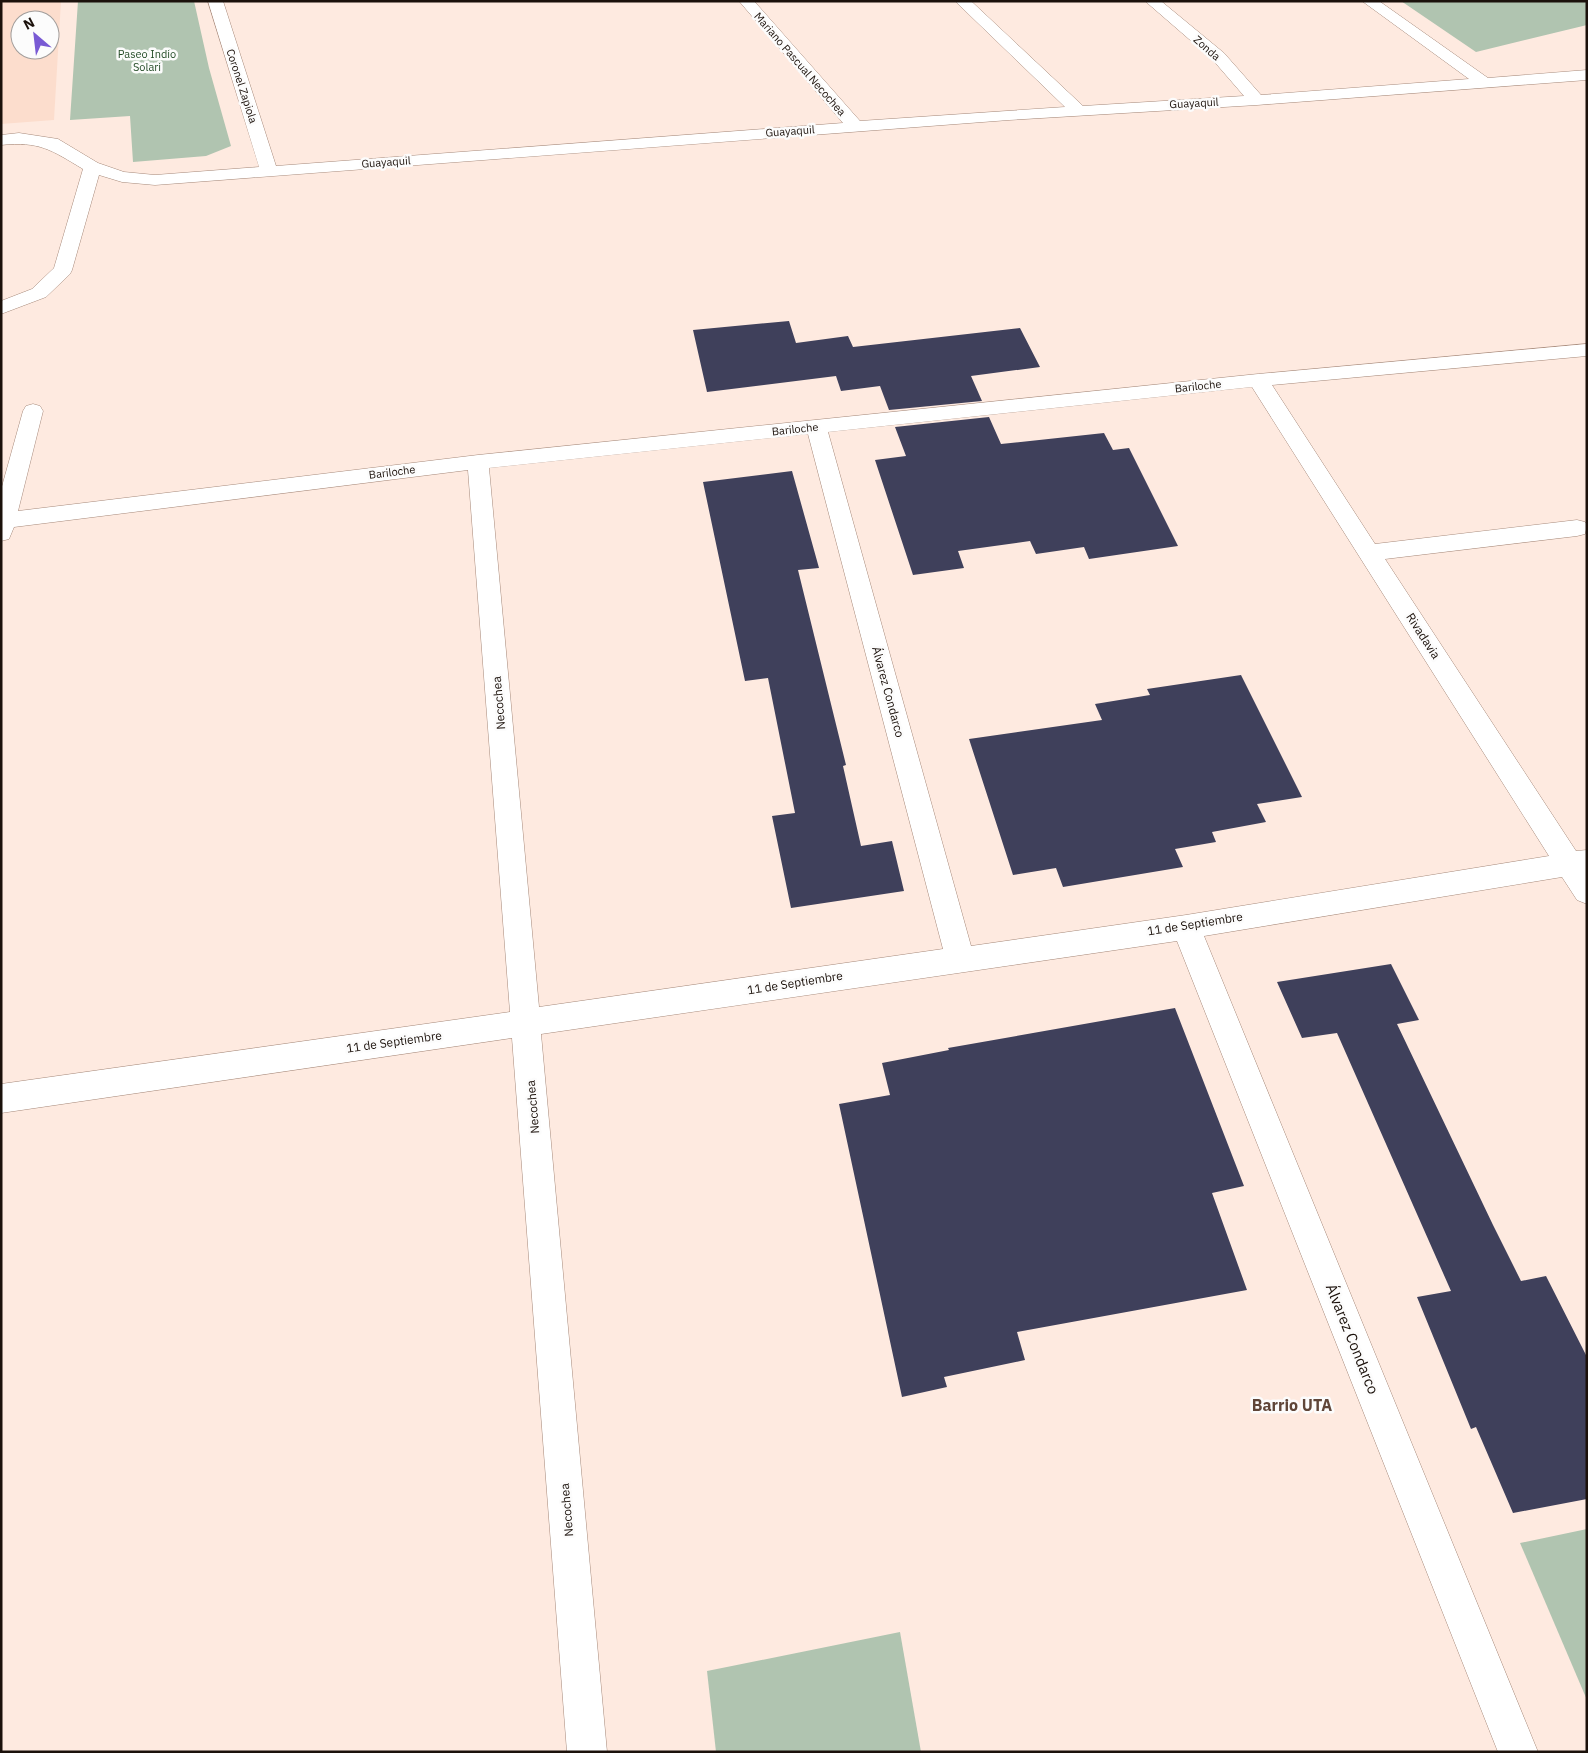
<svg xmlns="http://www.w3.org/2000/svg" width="1588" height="1753" viewBox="0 0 1588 1753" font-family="'IBM Plex Sans',sans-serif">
  <rect width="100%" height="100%" fill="#feeae0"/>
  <!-- built -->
  <path fill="#fcddcd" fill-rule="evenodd" d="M1,1H61L54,120L1,124ZM20,20H50V50H20Z"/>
  <!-- green -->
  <g fill="#b0c4b0">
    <path d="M78,1H194L209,68L231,146L206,156L133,162L130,116L70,120Z"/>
    <path d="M1401,1H1587V25L1476,52Z"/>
    <path d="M1587,1529V1700L1520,1543Z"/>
    <path d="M900,1632L921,1752H716L707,1671Z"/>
  </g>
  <!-- building -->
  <g fill="#3f405b">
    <path d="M789,321L796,343L848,336L853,347L1020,328L1040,367L971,376L982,401L889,410L880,386L841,391L836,376L707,392L693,330Z"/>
    <path d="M989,417L1001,444L1104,433L1113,450L1129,448L1178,546L1089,559L1084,547L1036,554L1030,541L958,551L964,568L913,575L875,460L906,456L895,427Z"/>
    <path d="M792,471L819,568L798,570L846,765L843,766L861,846L892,841L904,891L791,908L772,816L795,813L768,678L745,681L703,482Z"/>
    <path d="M1241,675L1302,797L1257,804L1266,822L1212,832L1216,842L1175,849L1183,867L1063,887L1056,868L1013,875L969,739L1102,720L1095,704L1150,695L1147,689Z"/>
    <path d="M1391,964L1419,1020L1397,1024L1493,1225L1521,1281L1546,1276L1587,1357V1499L1513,1513L1476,1427L1471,1429L1417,1297L1451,1291L1337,1033L1302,1038L1277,982Z"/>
    <path d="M1175,1008L1244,1186L1212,1193L1247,1290L1017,1332L1025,1360L944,1377L947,1387L902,1397L839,1104L890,1095L882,1063L949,1050L948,1048Z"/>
  </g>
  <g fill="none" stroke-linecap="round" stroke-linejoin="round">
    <!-- minor casing -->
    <g stroke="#a6897a" stroke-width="1">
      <g id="minor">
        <path d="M208,1H223L276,166L843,123L739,1H754L860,121L1065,107L955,1H971L1083,106L1244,96L1212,59L1145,1H1161L1224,53L1261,95L1469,79L1362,1H1379L1488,78L1587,70V80L1257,105L1009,120L155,185L122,182L99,175L72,270L70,274L46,297L1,314V301L32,289L54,268L83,169C51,150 40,141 1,145V135L19,133L58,139L98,163L124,172L155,175L259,167Z"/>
        <path d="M1587,344V356L1272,385L1375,544L1577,520L1585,522L1587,525L1585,534L1577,536L1385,559L1576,851L1587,850V904L1577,900L1562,877L1204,936L1538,1752H1498L1177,941L541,1034L607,1752H567L512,1038L1,1113V1084L510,1012L468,470L14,527L9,539L1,541V490L23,411L26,406L33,404L40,406L43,411L18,511L478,455L1258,374ZM1252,387L1549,856L1186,915L971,946L828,432ZM808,434L943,949L539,1007L489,468Z"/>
      </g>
    </g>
    <!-- minor -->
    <use href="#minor" fill="#fff" fill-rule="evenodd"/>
  </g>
  <g text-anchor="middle" stroke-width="5" stroke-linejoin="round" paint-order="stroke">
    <!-- far-street labels -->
    <g font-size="11" fill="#1b110b" stroke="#fcfcfc">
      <text transform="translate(1207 48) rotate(41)" y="4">Zonda</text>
      <text transform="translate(800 64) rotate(49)" y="4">Mariano Pascual Necochea</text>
      <text transform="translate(242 86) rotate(72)" y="4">Coronel Zapiola</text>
      <text transform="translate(1194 103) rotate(-3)" y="4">Guayaquil</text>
      <text transform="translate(790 131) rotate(-4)" y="4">Guayaquil</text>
      <text transform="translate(386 162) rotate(-4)" y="4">Guayaquil</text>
      <text transform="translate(1198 386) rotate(-6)" y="4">Bariloche</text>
      <text transform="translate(795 429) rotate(-6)" y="4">Bariloche</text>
      <text transform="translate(392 472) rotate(-7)" y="4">Bariloche</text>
    </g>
    <!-- far-park labels -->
    <g font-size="11" fill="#234b26" stroke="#fcfcfc">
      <text x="147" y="58">Paseo Indio<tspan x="147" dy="13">Solari</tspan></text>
    </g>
    <!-- street labels -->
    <g font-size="12" fill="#1b110b" stroke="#fcfcfc">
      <text transform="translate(1423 636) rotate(57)" y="4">Rivadavia</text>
      <text transform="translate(888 692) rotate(75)" y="4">Álvarez Condarco</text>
      <text transform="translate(499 703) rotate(-95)" y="4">Necochea</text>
      <text transform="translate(1195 924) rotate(-9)" y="4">11 de Septiembre</text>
      <text transform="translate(795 983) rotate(-9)" y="4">11 de Septiembre</text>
      <text transform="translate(394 1042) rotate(-8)" y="4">11 de Septiembre</text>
      <text transform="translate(533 1107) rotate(-95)" y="4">Necochea</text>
      <text transform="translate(567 1510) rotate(-95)" y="4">Necochea</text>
    </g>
    <!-- near-street labels -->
    <g font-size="15" fill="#1b110b" stroke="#fcfcfc">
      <text transform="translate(1352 1339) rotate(68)" y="5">Álvarez Condarco</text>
    </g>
    <!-- near-neighbourhood labels -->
    <g font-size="16" font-weight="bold" fill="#5f4538" stroke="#fcfcfc">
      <text x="1292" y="1411">Barrio UTA</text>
    </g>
  </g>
  <!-- border -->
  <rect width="1588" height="1753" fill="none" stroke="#1b110b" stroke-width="5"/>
  <!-- north arrow -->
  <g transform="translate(35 35) rotate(332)"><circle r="24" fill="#fcfcfc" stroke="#a29e9c"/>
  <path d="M0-4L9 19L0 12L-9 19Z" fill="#795ad4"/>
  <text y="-8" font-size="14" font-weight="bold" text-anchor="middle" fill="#1b110b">N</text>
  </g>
</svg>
